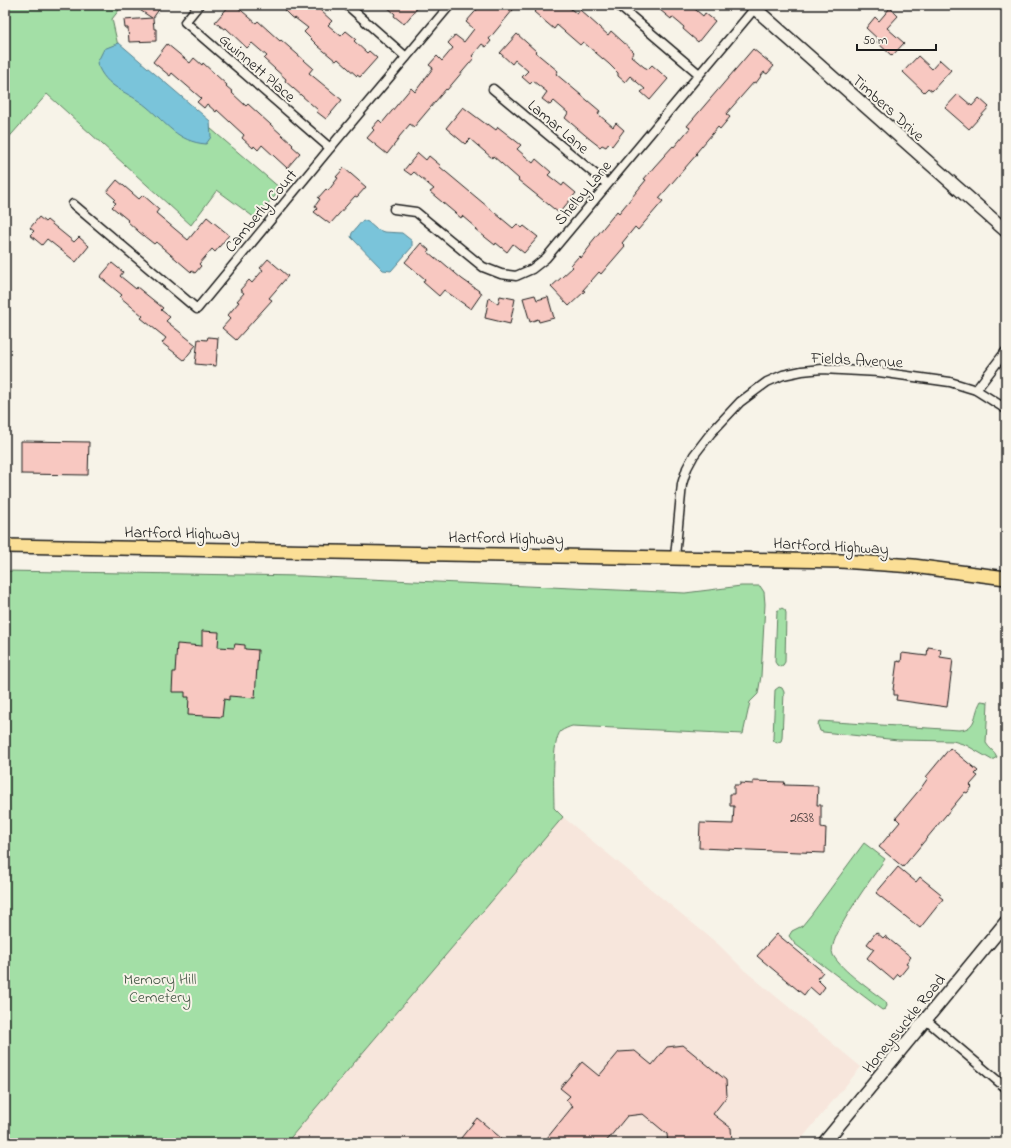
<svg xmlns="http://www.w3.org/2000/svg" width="1011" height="1148" viewBox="0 0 1011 1148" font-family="'Indie Flower',sans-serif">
  <rect width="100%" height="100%" fill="#f7f3e8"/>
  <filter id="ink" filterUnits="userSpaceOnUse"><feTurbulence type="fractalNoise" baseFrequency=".025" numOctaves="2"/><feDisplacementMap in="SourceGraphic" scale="8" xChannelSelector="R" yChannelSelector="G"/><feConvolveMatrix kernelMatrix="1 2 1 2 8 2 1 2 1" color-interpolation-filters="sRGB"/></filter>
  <g filter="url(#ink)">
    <!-- built -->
    <path fill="#f7e6dc" d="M563,817L718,944L744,970L861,1067L798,1143H286Z"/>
    <!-- green -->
    <g fill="#a3dfa6" stroke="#607e61">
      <path d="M5,5H123L112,19L119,50L281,189L255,218L217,190L191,225L47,94L5,142Z"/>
      <path d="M5,571L301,576L685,593L741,586H760L764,592L765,604L761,676L758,694L750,702L743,734L572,726C569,727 564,729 561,731C551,740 554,793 554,808L563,817L286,1143H5Z"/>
      <path d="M782,608L785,610L786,613L785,662L783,665L780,667L777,665L775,662L777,611Z"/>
      <path d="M779,687L782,688L784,692L782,738L781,741L777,743L774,741L773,738L775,690Z"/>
      <path d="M981,701L988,702L986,743C989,749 995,751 997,757L992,760L966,745L953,741L898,740L823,732L820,731L818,725L819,721L959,730C978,729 973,714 981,701Z"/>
      <path d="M864,843L885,859C875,874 825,940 833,955C842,971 871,990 886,1002L887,1006L885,1009L882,1010L795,944L789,936L792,931L802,926L811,915Z"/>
    </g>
    <!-- water -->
    <g fill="#7ac4da" stroke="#54818e">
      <path d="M119,43L210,121L211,137L206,144C178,142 166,123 147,107C128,91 106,89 97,63L104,49Z"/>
      <path d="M363,220L368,222L376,229L384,232L402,233L412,241V247L391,271L383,270L351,237L352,233Z"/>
    </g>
    <!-- building -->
    <g fill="#f8c8c1" stroke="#1c1c1c">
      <path d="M132,5H162L153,18L154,29H156V41L129,42L128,28H125L124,20L152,18Z"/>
      <path d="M230,5H235L256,23L258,21L280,41L281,40L313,68L309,73L342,100L326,119L317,112L318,110L285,81L286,79L264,59L267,56L252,43L247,48L226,28L224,29L215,22Z"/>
      <path d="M279,5H316L321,9L320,10L332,21L328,25L341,36L346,31L356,39L354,41L367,53L369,51L377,58L360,77L357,75V76L338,59L336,61L318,46L304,32L308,28L295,18L294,19L291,17Z"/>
      <path d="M385,5H420L404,24L394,16L395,14Z"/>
      <path d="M481,5H517L489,39L491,41L486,47L482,44L472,56L474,58L447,90L446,89L414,127L410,124L399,137L398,140L387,154L367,138L374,130L372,128L379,120L382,123L411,88L415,92L433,68L429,65L437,56L442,61L453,48L448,43L455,35L464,42L474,29L466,22Z"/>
      <path d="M541,5H566L577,14L580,10L608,35L611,31L622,41L634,52L631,56L644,67L648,69L652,65L668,79L650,100L641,92L645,89L630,76L625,82L618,76V73L609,64L583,42L580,45L557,25L554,29L534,12Z"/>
      <path d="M654,5H690L703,16L705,13L715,21L698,42L683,29L684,27L672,17L671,19Z"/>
      <path d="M890,8L898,16L887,28L904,43L892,56L877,42L879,40L866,28L875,17L879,21Z"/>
      <path d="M517,34L536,51L535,52L558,71L556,74L600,111L598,114L613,127L616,123L624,130L612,146L609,143L606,147L602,145L600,147L591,140L565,118L568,113L554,101L550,105L542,99L547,92L533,81L530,84L522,77L528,71L515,60L512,64L500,53Z"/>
      <path d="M167,44L190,63L194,58L202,65L203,63L227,85L226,86L233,92L232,93L246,106L248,104L293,145L292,146L300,153L287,168L262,145L258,150L254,146L253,148L242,138L244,135L217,110L216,112L207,104L204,108L197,102L201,98L172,73L170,76L153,62Z"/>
      <path d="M753,49L774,66L767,74L764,72L756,83L754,82L726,114L730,117L720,129L718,127L696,153L697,154L659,198L663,201L638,230L635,227L622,243L625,246L601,274L599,272L583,290L585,291L569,306L551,287L573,267L571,265L579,256L581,258L591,245L590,244L617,211L619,213L646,180L644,179L654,167L673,146L674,147L690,128L687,126Z"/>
      <path d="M918,56L932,69L940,60L951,70L932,91L928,88L924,92L903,72Z"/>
      <path d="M958,94L972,106L979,98L989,107L969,129L945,108Z"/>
      <path d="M463,107L487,125L488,124L496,130L498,127L521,145L517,149L533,163L536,159L551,172L548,175L562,186L564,183L576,193L559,213L518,180L519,179L493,156L492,158L470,139L465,144L446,128Z"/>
      <path d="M418,153L426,160L429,156L441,166L440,167L513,228L517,224L522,228L524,226L538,237L524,253L513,244L507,252L496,243L495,245L475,229L476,228L462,216L461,218L430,192L434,189L414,172L411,175L404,170Z"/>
      <path d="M344,168L366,187L357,197L355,196L330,224L314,212L317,209L315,206L320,199L318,198L326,189L328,191L338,178L336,177Z"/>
      <path d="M117,180L139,199L143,195L159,209L156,213L188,240L207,217L229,235L215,252L212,249L199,264L201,266L195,273L192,271L191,272L156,242L154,244L139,232L127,221L128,220L112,207L116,203L113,201L115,199L107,192Z"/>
      <path d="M39,217L45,222L47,220L74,242L79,237L89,246L76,262L47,239L42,245L30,235L34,231L30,228Z"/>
      <path d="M421,243L429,250L428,252L440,262L441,261L462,279L482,293L471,309L444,290L439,296L423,282L425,279L405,262Z"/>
      <path d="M268,259L288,276L269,298L272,300L236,340L222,328L231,318L228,315L239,302L237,301L244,293L240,290L249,280L252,283L263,270L260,268Z"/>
      <path d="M112,263L123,272L120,276L136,289L137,287L163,308L161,310L170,317L166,321L196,345L184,360L162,343L166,338L141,318L143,316L120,297L122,295L100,277Z"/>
      <path d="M535,295L537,300L548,297L554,318L539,322L538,319L530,322L523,298Z"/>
      <path d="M500,296L515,299L510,324L485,318L489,298L498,304Z"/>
      <path d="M208,337L218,338L216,366L195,364L198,339L207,340Z"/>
      <path d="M21,441L89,442L88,475L21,474Z"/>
      <path d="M202,631L219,632L218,647L234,648L235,644L245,645V649L258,650L255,698L229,696V700L224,699L222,717L188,715L189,697H185V692H172L173,672H175L177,644L202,646Z"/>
      <path d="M928,647L941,649L940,657L953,659L947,707L896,700L897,695H894V690H893L897,661L901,662L902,653L927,656Z"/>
      <path d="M950,748L978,771L975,774L978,776L970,785L972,787L967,793L965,792L903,867L879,847L900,822L896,818L921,788L928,778L926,777Z"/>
      <path d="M753,781L785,782L784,785L818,786L817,805H821V827L826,828L825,853L699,848L700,823L733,824L734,806H730V794H734V785H740V783L753,784Z"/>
      <path d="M898,867L916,882L920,877L941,894L939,896L943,899L920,928L876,893Z"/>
      <path d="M876,932L883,938L885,936L911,957L906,963L909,965L900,976L898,974L893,980L867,958L874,949L867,944Z"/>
      <path d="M777,934L823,972L817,979L825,987L819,995L810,987L804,995L757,956Z"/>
      <path d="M683,1045L726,1080L727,1096L713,1114L731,1128L732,1143H668L667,1134L643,1114L627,1116L605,1143H543L573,1106L566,1100L570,1096L560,1088L582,1062L599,1076L619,1052L635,1051L652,1065L667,1047Z"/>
      <path d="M477,1118L507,1143H457Z"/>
    </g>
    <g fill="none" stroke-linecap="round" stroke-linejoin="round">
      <!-- street casing -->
      <g stroke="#1c1c1c" stroke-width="11">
        <g id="street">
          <path d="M199,5L185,22L330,148"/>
          <path d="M347,5L406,57"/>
          <path d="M618,5L699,74"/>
          <path d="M493,89L607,184"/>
          <path d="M73,204L197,309L330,148L450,5"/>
          <path d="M394,209L416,212L483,267L501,274L516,276L532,269L546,258L755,8"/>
          <path d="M976,390L1006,351"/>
          <path d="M675,557L682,484L687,468L694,455L711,433L740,402L767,382L783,375L802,371L822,369L879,372L950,382L976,390L1006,409"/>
          <path d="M926,1020L1006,1088"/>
        </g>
      </g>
      <!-- secondary casing -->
      <g stroke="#1c1c1c" stroke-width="15">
        <g id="secondary">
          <path d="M751,5L1006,231"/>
          <path d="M824,1143L1006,922"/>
        </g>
      </g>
      <!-- primary casing -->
      <g stroke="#1c1c1c" stroke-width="16">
        <path id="primary" d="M5,546L841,561L913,566L1006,578"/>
      </g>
      <!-- street -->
      <use href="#street" stroke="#f7f3e8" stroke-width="8"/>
      <!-- secondary -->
      <use href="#secondary" stroke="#f7f3e8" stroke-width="12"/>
      <!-- primary -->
      <use href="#primary" stroke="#fbdf96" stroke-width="13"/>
    </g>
  </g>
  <g text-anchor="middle" stroke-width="4" stroke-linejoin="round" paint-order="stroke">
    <!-- number labels -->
    <g font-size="14" fill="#534745">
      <text x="802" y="822">2638</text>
    </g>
    <!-- street labels -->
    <g font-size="16" fill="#1c1c1c" stroke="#f7f3e8">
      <text transform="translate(258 67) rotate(41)" y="6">Gwinnett Place</text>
      <text transform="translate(889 107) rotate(42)" y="6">Timbers Drive</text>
      <text transform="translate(559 126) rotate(40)" y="6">Lamar Lane</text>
      <text transform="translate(582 192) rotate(-50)" y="6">Shelby Lane</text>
      <text transform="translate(260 210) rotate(-50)" y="6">Camberly Court</text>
      <text transform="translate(857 359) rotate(3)" y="6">Fields Avenue</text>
      <text transform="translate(182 532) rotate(1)" y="6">Hartford Highway</text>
      <text transform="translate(506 537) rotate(1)" y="6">Hartford Highway</text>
      <text transform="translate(831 545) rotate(3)" y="6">Hartford Highway</text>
      <text transform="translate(903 1023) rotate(-51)" y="6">Honeysuckle Road</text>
    </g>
    <!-- park labels -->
    <g font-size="16" fill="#445645" stroke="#f7f3e8">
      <text x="160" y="984">Memory Hill<tspan x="160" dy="18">Cemetery</tspan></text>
    </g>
  </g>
  <!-- margin -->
  <rect width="1011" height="1148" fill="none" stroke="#f7f3e8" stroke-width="20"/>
  <rect x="10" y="10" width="991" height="1128" fill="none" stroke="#1c1c1c" stroke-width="1.5" filter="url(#ink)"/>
  <!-- scale -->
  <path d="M857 44v6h79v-6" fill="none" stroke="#1c1c1c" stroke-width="2"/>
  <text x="863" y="44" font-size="12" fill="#1c1c1c" stroke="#f7f3e8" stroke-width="3" paint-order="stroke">50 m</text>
</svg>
